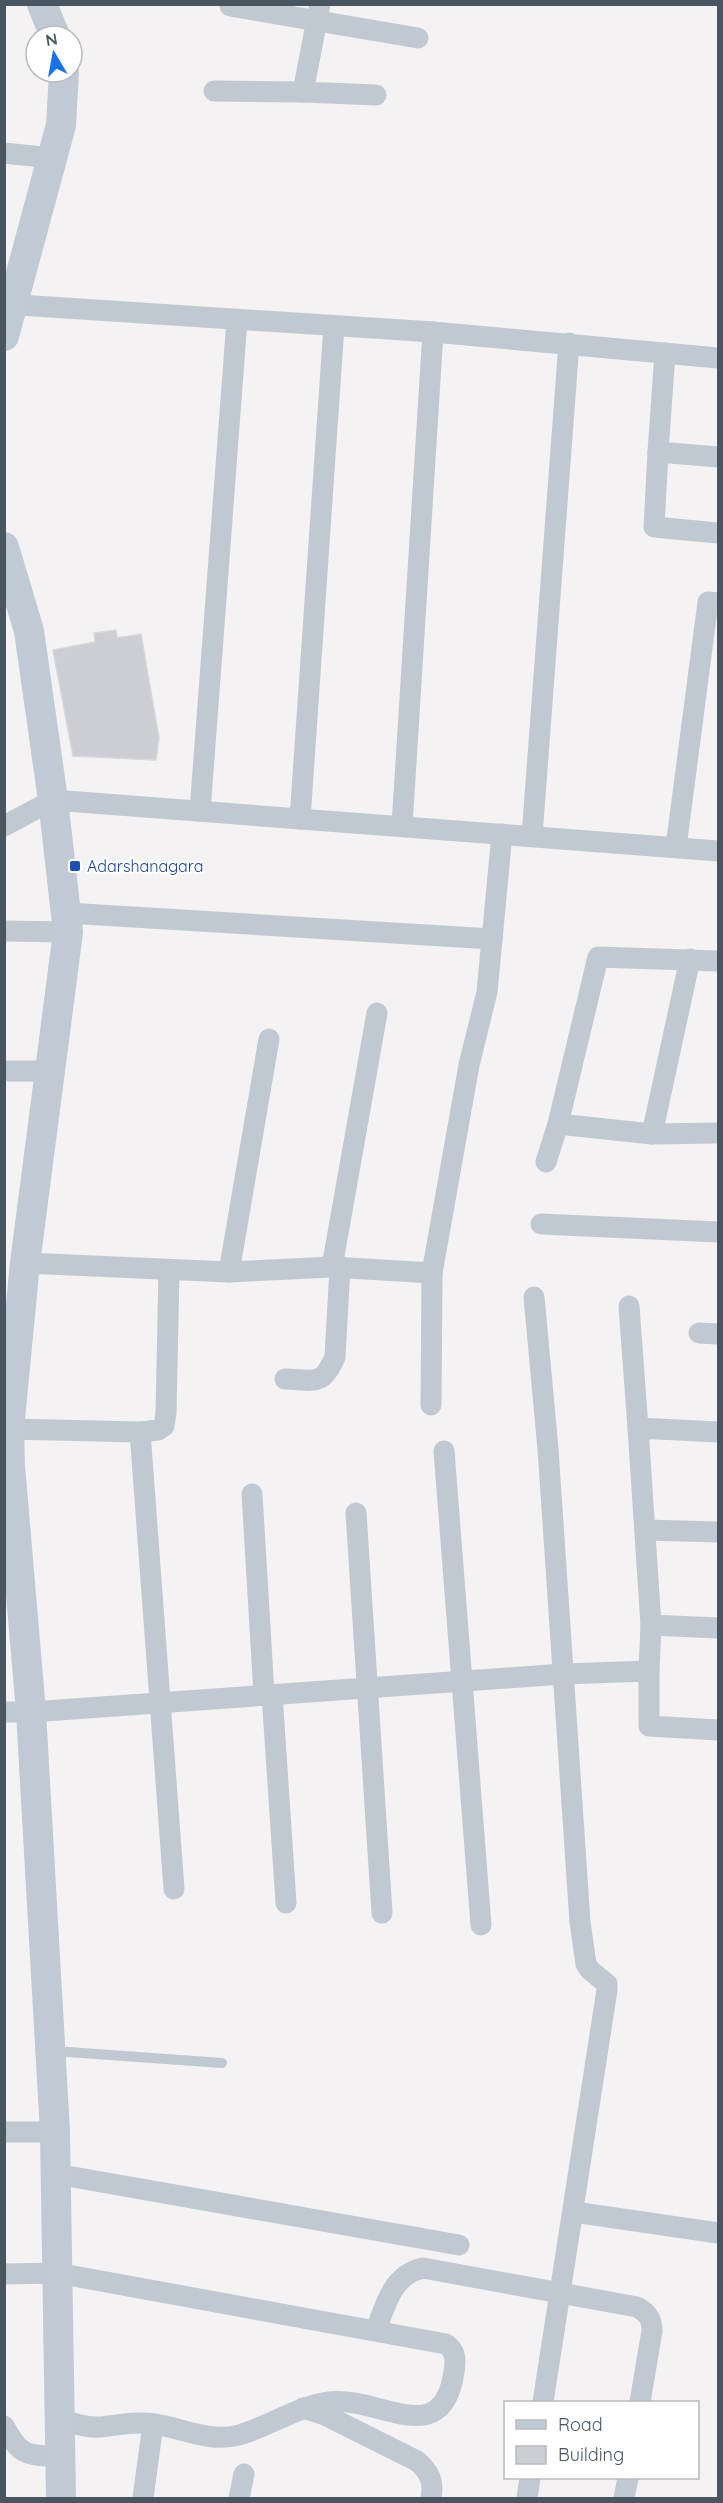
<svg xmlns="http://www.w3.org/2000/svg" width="723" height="2503" viewBox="0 0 723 2503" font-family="Quicksand,sans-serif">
  <rect width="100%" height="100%" fill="#f4f2f2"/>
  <!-- building -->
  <path fill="#ccced4" stroke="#d6d8dd" stroke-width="1.5" d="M116,630L117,638L141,634L159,738L156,760L73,756L53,650L95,642L94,633Z"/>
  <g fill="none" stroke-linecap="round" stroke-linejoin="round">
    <!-- lane -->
    <path stroke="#c0c9d1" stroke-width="10" d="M54,2051L222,2063"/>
    <!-- street -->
    <g stroke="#c0c9d1" stroke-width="21">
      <path d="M320,4L303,92L376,95"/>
      <path d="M230,6L418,38"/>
      <path d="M214,91L303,92"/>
      <path d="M4,153L52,158"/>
      <path d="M4,304L433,332L718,358"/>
      <path d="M665,353L658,452L718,457"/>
      <path d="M658,452L654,527L718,533"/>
      <path d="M200,811L237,320"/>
      <path d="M300,819L334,326"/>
      <path d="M4,826L53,800L718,851"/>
      <path d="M402,826L433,332"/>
      <path d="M532,836L569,343"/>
      <path d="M676,847L708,602L718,603"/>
      <path d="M67,913L492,939"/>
      <path d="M4,931L68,932"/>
      <path d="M718,961L598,957L558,1124L652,1134L718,1133"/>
      <path d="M4,1071H50"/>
      <path d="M652,1134L690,959"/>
      <path d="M546,1162L558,1124"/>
      <path d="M541,1224L718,1232"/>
      <path d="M25,1263L229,1272L332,1267L432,1273L469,1065L487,992L502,834"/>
      <path d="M332,1267L377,1013"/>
      <path d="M229,1272L269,1039"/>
      <path d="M534,1297L548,1449L580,1922L586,1964L590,1970L607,1984V1990L543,2402"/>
      <path d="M629,1306L638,1428"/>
      <path d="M699,1333L718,1334"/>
      <path d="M285,1379C315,1380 322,1387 335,1357L340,1267"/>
      <path d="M431,1405L432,1273"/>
      <path d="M9,1429L140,1432L158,1430L164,1426L166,1413L169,1270"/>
      <path d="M140,1432L174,1889"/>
      <path d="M444,1451L481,1925"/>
      <path d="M252,1494L264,1694"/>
      <path d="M356,1513L382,1913"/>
      <path d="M646,1530L718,1532"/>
      <path d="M651,1625L718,1628"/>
      <path d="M649,1671L651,1625L638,1428L718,1432"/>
      <path d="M272,1694L286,1903"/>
      <path d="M4,1712H31L563,1674L649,1671V1726L718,1730"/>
      <path d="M4,2132H55"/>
      <path d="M56,2174L459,2245"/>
      <path d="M574,2212L718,2233"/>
      <path d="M4,2274L57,2273L446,2344C456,2351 456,2360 454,2372C442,2453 378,2395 329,2402C296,2407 270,2426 239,2435C210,2443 182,2428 154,2424C135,2421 119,2425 100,2427C86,2428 73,2423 60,2419"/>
      <path d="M376,2330C386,2304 392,2275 423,2268L637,2307C648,2313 652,2319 652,2331L640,2402"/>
      <path d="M303,2408L325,2415L417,2461C430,2472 434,2482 431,2498"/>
      <path d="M4,2426C21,2458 27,2454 60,2457"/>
      <path d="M143,2498L153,2424"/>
      <path d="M239,2498L244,2474"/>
      <path d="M527,2498L530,2478"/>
      <path d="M624,2498L628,2478"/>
    </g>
    <!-- secondary -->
    <g stroke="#c0cad5" stroke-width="30">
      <path d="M42,4L55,36"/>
      <path d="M4,336L61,125L64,72"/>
      <path d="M4,547L29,631L53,800L68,932L25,1263L9,1429L10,1466L31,1712L55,2132L61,2498"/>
    </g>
  </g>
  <!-- markers -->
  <rect fill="#1a4fb4" stroke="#fff" stroke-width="2" x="69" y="860" width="12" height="12" rx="3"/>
  <g text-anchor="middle" stroke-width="4.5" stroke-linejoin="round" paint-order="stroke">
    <!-- transit labels -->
    <g font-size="16" fill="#164399" stroke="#fff" text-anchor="start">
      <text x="87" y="872">Adarshanagara</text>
    </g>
  </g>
  <!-- border -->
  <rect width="723" height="2503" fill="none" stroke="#495560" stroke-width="12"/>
  <!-- legend -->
  <rect x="504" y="2401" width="195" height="78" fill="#ffffff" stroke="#b6bbbf" stroke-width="1.5"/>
  <rect x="516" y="2420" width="30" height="9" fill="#c0cad5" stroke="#b6bbbf" stroke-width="1.5"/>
  <text x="558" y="2431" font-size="18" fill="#495560">Road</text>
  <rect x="516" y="2446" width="30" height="18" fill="#ccced4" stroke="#b6bbbf" stroke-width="1.5"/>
  <text x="558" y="2461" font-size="18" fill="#495560">Building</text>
  <!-- north arrow -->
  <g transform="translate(54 54) rotate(350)"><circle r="28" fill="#ffffff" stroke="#b6bbbf" stroke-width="1.5"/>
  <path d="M0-4.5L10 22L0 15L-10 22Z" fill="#1a73e6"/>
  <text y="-9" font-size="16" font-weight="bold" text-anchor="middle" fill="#495560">N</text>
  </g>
</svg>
